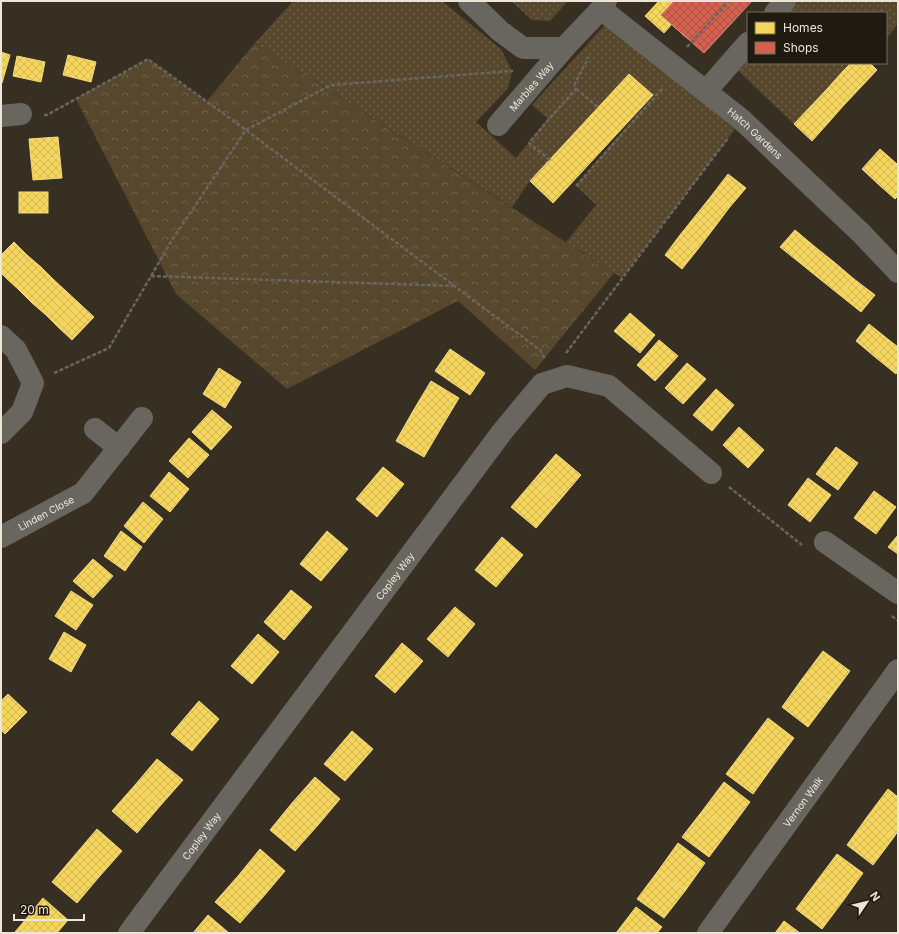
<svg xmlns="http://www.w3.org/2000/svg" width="899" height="934" viewBox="0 0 899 934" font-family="Inter,sans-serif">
  <defs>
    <pattern id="grass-dots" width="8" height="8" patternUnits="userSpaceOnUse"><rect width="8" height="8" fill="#56472d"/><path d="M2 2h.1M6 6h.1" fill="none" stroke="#6f614b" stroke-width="1.8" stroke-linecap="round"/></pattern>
    <pattern id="forest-crowns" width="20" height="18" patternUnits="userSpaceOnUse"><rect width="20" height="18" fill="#56472d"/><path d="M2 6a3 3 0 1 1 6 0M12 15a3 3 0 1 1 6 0" fill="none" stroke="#6f614b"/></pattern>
    <pattern id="homes-cross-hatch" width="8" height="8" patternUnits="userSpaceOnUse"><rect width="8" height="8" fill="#f6d55c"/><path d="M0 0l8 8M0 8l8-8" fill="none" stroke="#d3b856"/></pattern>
    <pattern id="shops-cross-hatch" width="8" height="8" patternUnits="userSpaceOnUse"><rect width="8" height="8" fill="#d6604d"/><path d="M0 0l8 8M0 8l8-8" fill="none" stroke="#a45748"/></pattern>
  </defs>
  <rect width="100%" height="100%" fill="#372f22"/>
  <!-- grass -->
  <g fill="url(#grass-dots)">
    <path d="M293,1H442L501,49L512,71L508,88L476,122L516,158L548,119L532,105L612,17L742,120L622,278L566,242L596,205L576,186L653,95L629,74L530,181L512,207L255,43Z"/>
    <path d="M511,1H568L550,21L532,20Z"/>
    <path d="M785,1H898V24L886,39V13H775Z"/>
    <path d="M748,43V63H851L794,124L730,63Z"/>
  </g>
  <!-- forest -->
  <path fill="url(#forest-crowns)" d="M255,43L614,273L535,370L458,301L287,389L176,294L76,99L148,59L206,102Z"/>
  <!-- homes -->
  <g fill="url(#homes-cross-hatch)" stroke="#f3da81">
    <path d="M659,1H674L661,15L672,24L664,33L645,16Z"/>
    <path d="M674,1H721L688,39L661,15Z"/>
    <path d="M1,52L10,55L2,83L1,82Z"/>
    <path d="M68,55L96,62L91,82L63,75Z"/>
    <path d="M17,56L45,62L41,82L13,76Z"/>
    <path d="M851,63H870L877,70L861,87L843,71Z"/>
    <path d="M843,71L861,87L844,105L827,89Z"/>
    <path d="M629,74L653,95L553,203L530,181Z"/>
    <path d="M827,89L844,105L829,122L811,106Z"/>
    <path d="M811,106L829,122L812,141L794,124Z"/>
    <path d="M58,137L60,158L31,160L29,139Z"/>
    <path d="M880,149L897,164L878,184L862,169Z"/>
    <path d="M60,158L62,178L33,180L31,160Z"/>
    <path d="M897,164L898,165V196L895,199L878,184Z"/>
    <path d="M728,174L746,188L729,208L712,195Z"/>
    <rect x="19" y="192" width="29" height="21"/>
    <path d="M712,195L729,208L714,228L696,215Z"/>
    <path d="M696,215L714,228L698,249L680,235Z"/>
    <path d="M795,230L814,246L800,263L780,247Z"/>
    <path d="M680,235L698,249L682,269L665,255Z"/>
    <path d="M14,242L27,255L5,277L1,273V255Z"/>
    <path d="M814,246L834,262L821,280L800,263Z"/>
    <path d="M27,255L41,267L19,290L5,277Z"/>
    <path d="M834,262L854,279L841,296L821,280Z"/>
    <path d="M41,267L54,280L32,303L19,290Z"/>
    <path d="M854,279L875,295L861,312L841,296Z"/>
    <path d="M54,280L67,292L46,315L32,303Z"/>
    <path d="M67,292L80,304L58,327L46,315Z"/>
    <path d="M80,304L94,317L72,340L58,327Z"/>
    <path d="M630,313L655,335L640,353L614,331Z"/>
    <path d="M869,324L889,340L875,357L856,341Z"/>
    <path d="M659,340L678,356L655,381L637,365Z"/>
    <path d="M889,340L898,347V370L896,374L875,357Z"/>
    <path d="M450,349L485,373L470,395L435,371Z"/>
    <path d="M687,363L706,379L683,404L665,388Z"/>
    <path d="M219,368L241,382L225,408L203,394Z"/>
    <path d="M431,381L459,398L441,428L413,411Z"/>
    <path d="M716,389L734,405L712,431L693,415Z"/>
    <path d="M212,410L232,427L211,450L192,432Z"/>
    <path d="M413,411L441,428L424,457L396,441Z"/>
    <path d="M739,427L764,450L748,468L723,445Z"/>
    <path d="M189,438L209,455L188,478L169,461Z"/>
    <path d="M836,447L858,463L838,490L816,474Z"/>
    <path d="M556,454L581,475L559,501L534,480Z"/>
    <path d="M383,467L404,484L377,517L356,499Z"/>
    <path d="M169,472L189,489L170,512L150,496Z"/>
    <path d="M808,478L831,495L810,522L788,505Z"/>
    <path d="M534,480L559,501L536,528L511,507Z"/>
    <path d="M874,491L896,507L876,534L854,518Z"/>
    <path d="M143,502L163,519L144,543L124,526Z"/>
    <path d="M121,531L142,547L125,571L104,556Z"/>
    <path d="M327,531L348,549L321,581L300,564Z"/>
    <path d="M898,535V554L888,547Z"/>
    <path d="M502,537L523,555L496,587L475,570Z"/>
    <path d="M93,559L113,576L93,598L73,581Z"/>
    <path d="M291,590L312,607L284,640L264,622Z"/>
    <path d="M71,591L93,605L76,630L55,616Z"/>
    <path d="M455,607L475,624L448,657L427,639Z"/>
    <path d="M64,632L86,645L71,672L49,659Z"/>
    <path d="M258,634L279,652L252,684L231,666Z"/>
    <path d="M402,643L423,661L395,693L375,676Z"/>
    <path d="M823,651L850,671L829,699L802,679Z"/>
    <path d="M802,679L829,699L808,727L782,707Z"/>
    <path d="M8,694L27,712L5,734L1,730V701Z"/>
    <path d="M199,701L219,719L192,751L171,734Z"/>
    <path d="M768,718L794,738L773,766L747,746Z"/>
    <path d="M352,731L373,749L345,781L324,764Z"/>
    <path d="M747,746L773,766L753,794L726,774Z"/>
    <path d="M157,759L183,780L160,806L135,785Z"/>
    <path d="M315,777L340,799L318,825L292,803Z"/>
    <path d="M724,782L750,802L730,829L703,810Z"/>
    <path d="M135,785L160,806L137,833L112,811Z"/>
    <path d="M888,789L898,797V831L894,837L867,817Z"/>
    <path d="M292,803L318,825L295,851L270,830Z"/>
    <path d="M703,810L730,829L709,857L682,837Z"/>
    <path d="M867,817L894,837L873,865L847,845Z"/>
    <path d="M97,829L122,851L99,877L74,856Z"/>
    <path d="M678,843L705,863L685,891L658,871Z"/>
    <path d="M260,849L285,871L263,897L238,876Z"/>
    <path d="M837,854L863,873L843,901L816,882Z"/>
    <path d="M74,856L99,877L77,903L52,882Z"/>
    <path d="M658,871L685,891L664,918L637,899Z"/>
    <path d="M238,876L263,897L240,923L215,902Z"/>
    <path d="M816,882L843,901L822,929L796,909Z"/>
    <path d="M43,898L68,920L57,933H30L21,925Z"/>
    <path d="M636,907L662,927L657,933H616Z"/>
    <path d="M208,915L229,933H193Z"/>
    <path d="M784,921L800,933H775Z"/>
    <path d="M21,925L30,933H14Z"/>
  </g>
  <!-- shops -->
  <path fill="url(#shops-cross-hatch)" stroke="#dd8876" d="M674,1H752L704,53L661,15Z"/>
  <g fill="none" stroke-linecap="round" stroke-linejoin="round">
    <!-- path -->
    <g stroke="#6a665e" stroke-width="2.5" stroke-dasharray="4 2" stroke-linecap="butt">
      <path d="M646,1L647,2"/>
      <path d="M687,47L729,1"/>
      <path d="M576,89L598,107"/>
      <path d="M44,115H47L148,59L246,130L540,350L545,359"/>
      <path d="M550,160L529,143L549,119L576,89L575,83L589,57"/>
      <path d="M576,186L663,88"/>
      <path d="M151,276L454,286"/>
      <path d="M566,353L728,138"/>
      <path d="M54,373L109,348L172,240L246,130L331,85L512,71V70"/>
      <path d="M729,487L802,545"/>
      <path d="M892,616L898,621"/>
    </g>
    <!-- minor -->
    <g stroke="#69655f" stroke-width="22">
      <path d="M469,1L500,31L523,48H564L601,9L606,1"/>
      <path id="s1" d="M601,9L742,120L862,234L898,272"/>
      <path d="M775,13L785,1"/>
      <path d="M706,91L748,43"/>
      <path d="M1,116L21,114"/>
      <path id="s2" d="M498,125L564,48"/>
      <path d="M1,336L16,350L33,383L22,412L1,433"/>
      <path d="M95,429L119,448"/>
      <path id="s3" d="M1,537L83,493L142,418"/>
      <path d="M825,542L898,593"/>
      <path id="s4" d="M129,933L502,432L542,384L567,376L609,386L711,473"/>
      <path id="s5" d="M708,933L898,670"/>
    </g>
  </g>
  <g text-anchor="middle" stroke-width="4" stroke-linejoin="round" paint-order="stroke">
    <!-- street labels -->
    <g font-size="10" fill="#ede5d7" stroke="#201b10">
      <text dy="4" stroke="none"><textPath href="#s2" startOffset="51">Marbles Way</textPath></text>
      <text dy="4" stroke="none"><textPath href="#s1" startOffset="198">Hatch Gardens</textPath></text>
      <text dy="4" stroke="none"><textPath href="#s3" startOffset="51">Linden Close</textPath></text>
      <text dy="4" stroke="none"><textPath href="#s4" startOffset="445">Copley Way</textPath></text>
      <text dy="4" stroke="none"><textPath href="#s5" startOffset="162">Vernon Walk</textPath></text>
      <text dy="4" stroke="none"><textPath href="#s4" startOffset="121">Copley Way</textPath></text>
    </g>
  </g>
  <!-- border -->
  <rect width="899" height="934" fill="none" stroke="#ede5d7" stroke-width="4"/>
  <!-- legend -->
  <rect x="747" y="12" width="140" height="52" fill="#201b10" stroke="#726c60"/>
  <rect x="755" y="22" width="20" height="12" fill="#f6d55c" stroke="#726c60"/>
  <text x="783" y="32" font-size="12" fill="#ede5d7">Homes</text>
  <rect x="755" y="42" width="20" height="12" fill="#d6604d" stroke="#726c60"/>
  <text x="783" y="52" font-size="12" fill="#ede5d7">Shops</text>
  <!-- north arrow -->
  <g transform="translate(867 902) rotate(55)" stroke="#201b10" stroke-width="3" paint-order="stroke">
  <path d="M0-3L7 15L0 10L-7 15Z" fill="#ede5d7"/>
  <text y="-6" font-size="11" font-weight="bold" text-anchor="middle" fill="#ede5d7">N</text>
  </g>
  <!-- scale -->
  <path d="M14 914v6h70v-6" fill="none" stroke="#ede5d7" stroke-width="2"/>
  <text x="20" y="914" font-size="12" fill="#ede5d7" stroke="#201b10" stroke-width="3" paint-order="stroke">20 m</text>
</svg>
